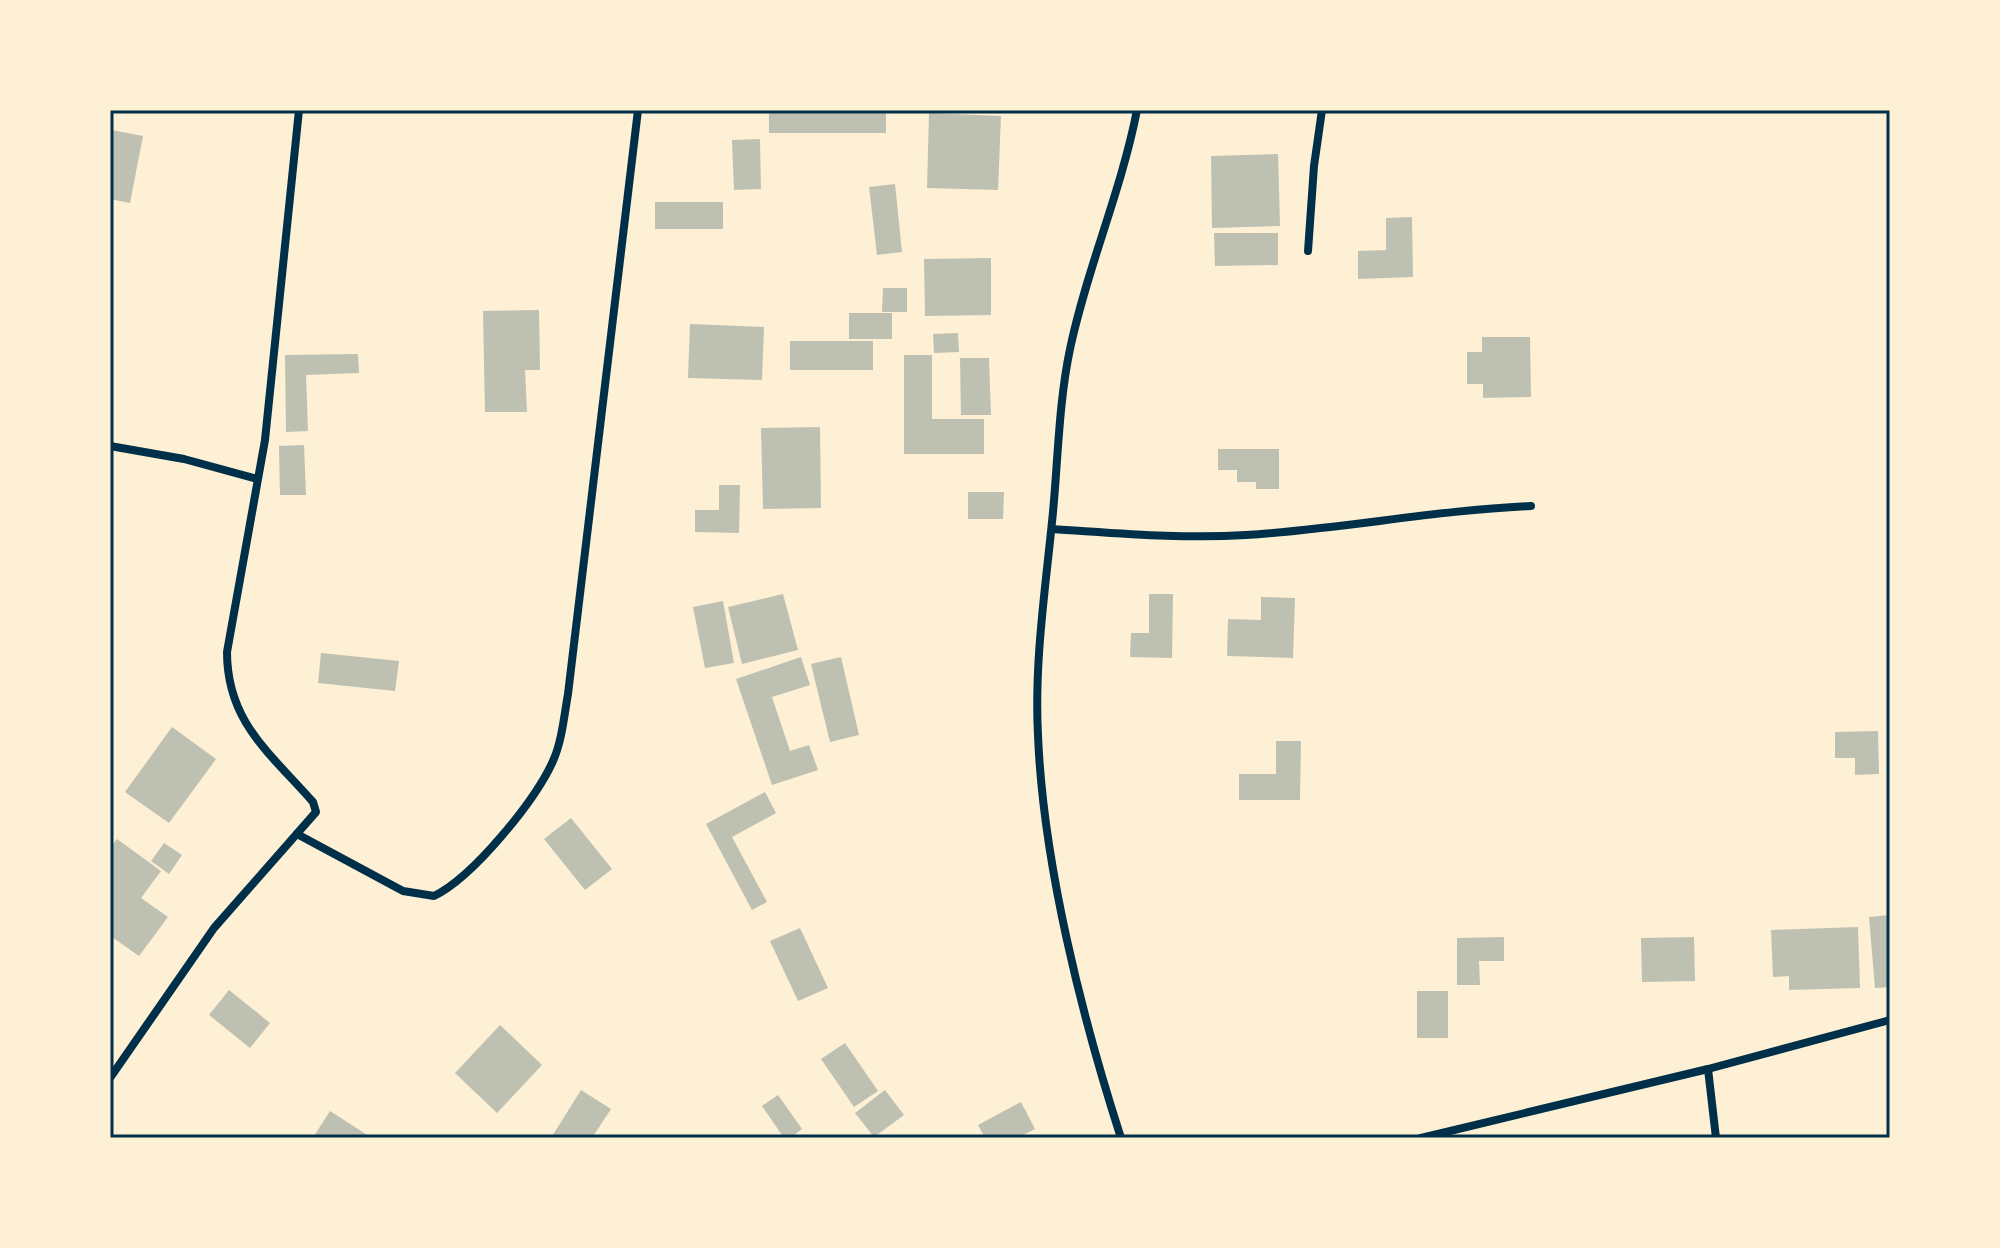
<svg xmlns="http://www.w3.org/2000/svg" width="2000" height="1248" viewBox="0 0 2000 1248" font-family="Figtree,sans-serif">
  <rect width="100%" height="100%" fill="#fdf0d5"/>
  <!-- building -->
  <g fill="#bec0b2">
    <rect x="769" y="110" width="117" height="23"/>
    <path d="M929,113L1001,116L998,190L927,188Z"/>
    <path d="M112,130L143,136L130,203L110,199Z"/>
    <path d="M760,139L761,189L734,190L732,140Z"/>
    <path d="M1278,154L1280,226L1212,228L1211,156Z"/>
    <path d="M895,184L902,252L877,255L869,187Z"/>
    <rect x="655" y="202" width="68" height="27"/>
    <path d="M1412,217L1413,277L1358,279V251L1386,250V218Z"/>
    <path d="M1214,233H1278V265L1215,266Z"/>
    <path d="M991,258V315L925,316L924,259Z"/>
    <path d="M883,288H907V312H882Z"/>
    <path d="M539,310L540,370H525L527,412H485L483,311Z"/>
    <rect x="849" y="313" width="43" height="26"/>
    <path d="M690,324L764,327L762,380L688,378Z"/>
    <path d="M958,333L959,352L934,353L933,334Z"/>
    <path d="M1482,337H1530L1531,397L1483,398V384H1467V352H1482Z"/>
    <rect x="790" y="341" width="83" height="29"/>
    <path d="M358,354L359,373L306,375L308,431L286,432L285,355Z"/>
    <path d="M904,355H932V419H984V454H904Z"/>
    <path d="M960,358H989L991,415H961Z"/>
    <path d="M820,427L821,508L763,509L761,428Z"/>
    <path d="M304,445L306,495H280L279,446Z"/>
    <path d="M1218,449H1279V489H1256V482H1237V470H1218Z"/>
    <path d="M719,485H740L739,533L695,532V510H719Z"/>
    <path d="M968,492H1004L1003,519H968Z"/>
    <path d="M783,594L798,650L742,664L728,607Z"/>
    <path d="M1149,594H1173L1172,658L1130,657L1131,633H1149Z"/>
    <path d="M1261,597L1295,598L1293,658L1227,656L1228,619L1261,620Z"/>
    <path d="M723,601L734,663L705,668L693,607Z"/>
    <path d="M321,653L399,661L395,691L318,683Z"/>
    <path d="M801,657L810,685L772,697L790,751L809,745L818,770L772,785L736,679Z"/>
    <path d="M841,657L859,735L830,742L811,664Z"/>
    <path d="M172,727L216,759L169,823L125,792Z"/>
    <path d="M1878,731L1879,774L1855,775V758H1835V732Z"/>
    <path d="M1276,741H1301L1300,800H1239V774H1276Z"/>
    <path d="M765,792L776,813L732,837L767,902L752,910L706,824Z"/>
    <path d="M571,818L612,869L585,890L544,839Z"/>
    <rect x="1887" y="829" width="3" height="35"/>
    <path d="M117,839L161,871L141,898L168,917L139,956L112,937L110,940V848Z"/>
    <path d="M164,843L182,855L169,874L151,861Z"/>
    <path d="M1890,915V987L1875,988L1869,917Z"/>
    <path d="M1858,927L1860,988L1789,990V976L1773,977L1771,930Z"/>
    <path d="M800,928L828,988L798,1001L770,941Z"/>
    <path d="M1504,937V961H1479L1480,985H1457V938Z"/>
    <path d="M1694,937L1695,981L1642,982L1641,938Z"/>
    <path d="M229,990L270,1023L250,1048L209,1015Z"/>
    <rect x="1417" y="991" width="31" height="47"/>
    <path d="M500,1025L542,1065L497,1113L455,1073Z"/>
    <path d="M845,1043L878,1091L854,1107L821,1059Z"/>
    <path d="M581,1090L611,1109L592,1138H551Z"/>
    <path d="M885,1090L904,1115L874,1137L855,1113Z"/>
    <path d="M778,1095L802,1129L790,1138H784L762,1106Z"/>
    <path d="M1021,1102L1035,1129L1017,1138H985L978,1125Z"/>
    <path d="M330,1111L372,1138L314,1136Z"/>
  </g>
  <g fill="none" stroke-linecap="round" stroke-linejoin="round">
    <!-- minor -->
    <g stroke="#003049" stroke-width="8">
      <path d="M1308,251L1314,166L1322,110"/>
      <path d="M110,446L184,459L257,479"/>
      <path d="M1052,529C1117,533 1181,539 1246,535C1342,529 1436,510 1531,506"/>
      <path d="M297,834L403,891L434,896C473,877 535,801 553,761C562,741 564,716 568,694L638,110"/>
      <path d="M1708,1069L1716,1138"/>
      <path d="M110,1078L214,928L316,812L313,802C270,753 227,722 227,652L265,440L299,110"/>
      <path d="M1121,1138C1082,1017 1043,863 1038,735C1034,661 1046,585 1053,512C1058,458 1059,401 1070,349C1087,268 1121,192 1137,110"/>
      <path d="M1421,1138L1708,1069L1890,1020"/>
    </g>
  </g>
  <!-- border -->
  <rect width="2000" height="1248" fill="none" stroke="#fdf0d5" stroke-width="224"/>
  <rect x="112" y="112" width="1776" height="1024" fill="none" stroke="#003049" stroke-width="3"/>
</svg>
